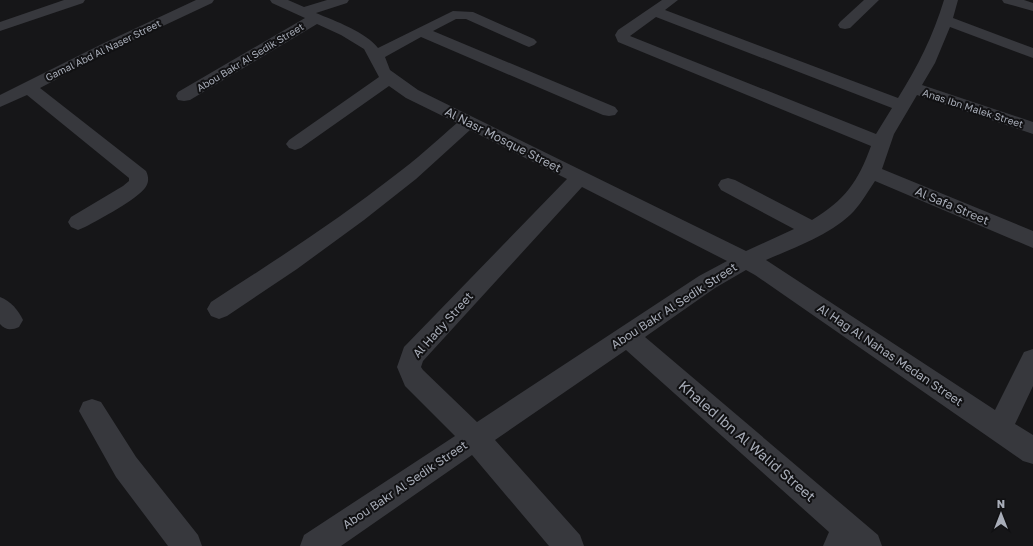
<svg xmlns="http://www.w3.org/2000/svg" width="1033" height="546" viewBox="0 0 1033 546" font-family="'Golos Text',sans-serif">
  <rect width="100%" height="100%" fill="#161618"/>
  <g fill="none" stroke-linecap="round" stroke-linejoin="round">
    <!-- minor -->
    <g fill="#37383d" fill-rule="evenodd">
      <path d="M64,0H85L83,3L0,31V22Z"/>
      <path d="M196,0H214L212,3L114,49L40,88L146,171C149,177 149,183 145,188C136,200 100,219 85,227L78,230L71,227L68,222L71,217L123,186L129,181V178L27,95L0,107V95L104,43Z"/>
      <path d="M270,0H288L304,7L327,0H349L347,3L316,13C335,21 366,32 378,48L453,11L473,12L534,39L537,42L534,45L529,47L524,45L466,19H456L433,31L615,107L618,111L615,115L609,116L603,115L421,37L385,57L390,70L418,90L746,251L794,229L721,190L718,185L721,180L728,178L735,180L812,220C845,200 858,182 871,146L618,42L615,35L618,30L662,0H678L665,10L898,98C918,66 933,36 944,0H958L953,18L1033,48V58L950,27L935,63L922,85L1033,122V134L917,95L894,134L882,169L1033,231V248L875,181C868,191 862,202 854,211C833,234 793,248 766,260L995,410L1024,352L1033,349V386L1015,424L1033,435V464L1023,461L990,438L755,275L746,270L715,288L645,337L878,535L882,546H823L829,532L626,350L495,440L580,535L584,546H549L472,455L341,546H300L304,535L455,436L405,386L397,367L404,347L567,179L470,130L416,179L364,220L297,269L227,316L219,319L211,316L207,309L211,302C273,262 335,222 394,176C416,160 436,141 457,123L406,98L389,86L301,148L295,150L289,148L286,144L289,140L379,77L364,49L341,35L317,24L190,100L184,101L178,100L176,96L178,92L305,18L272,3ZM656,17L892,108L876,134L630,36ZM582,187L727,261L699,276L477,422L423,370L421,367L423,361Z"/>
      <path d="M864,0H879L850,28L845,29L840,28L838,25L840,22Z"/>
      <path d="M1002,0H1024L1033,3V11L1004,3Z"/>
      <path d="M0,297C11,301 18,310 23,320L19,327C12,330 6,331 0,324Z"/>
      <path d="M92,399L101,402L136,457L198,535L202,546H168L116,477L79,411L83,402Z"/>
    </g>
  </g>
  <g text-anchor="middle" stroke-width="4" stroke-linejoin="round" paint-order="stroke">
    <!-- far-street labels -->
    <g font-size="10" fill="#a8adb8" stroke="#111113">
      <text transform="translate(103 50) rotate(-26)" y="4">Gamal Abd Al Naser Street</text>
      <text transform="translate(250 57) rotate(-31)" y="4">Abou Bakr Al Sedik Street</text>
      <text transform="translate(973 108) rotate(18)" y="4">Anas Ibn Malek Street</text>
    </g>
    <!-- street labels -->
    <g font-size="12" fill="#a8adb8" stroke="#111113">
      <text transform="translate(503 140) rotate(27)" y="4">Al Nasr Mosque Street</text>
      <text transform="translate(952 206) rotate(23)" y="4">Al Safa Street</text>
      <text transform="translate(674 306) rotate(-33)" y="4">Abou Bakr Al Sedik Street</text>
      <text transform="translate(443 325) rotate(-48)" y="4">Al Hady Street</text>
      <text transform="translate(890 355) rotate(34)" y="4">Al Hag Al Nahas Medan Street</text>
      <text transform="translate(405 485) rotate(-34)" y="4">Abou Bakr Al Sedik Street</text>
    </g>
    <!-- near-street labels -->
    <g font-size="14" fill="#a8adb8" stroke="#111113">
      <text transform="translate(747 441) rotate(41)" y="5">Khaled Ibn Al Walid Street</text>
    </g>
  </g>
  <!-- north arrow -->
  <g transform="translate(1001 514)" stroke="#111113" stroke-width="3" paint-order="stroke">
  <path d="M0-3L7 15L0 10L-7 15Z" fill="#a8adb8"/>
  <text y="-6" font-size="11" font-weight="bold" text-anchor="middle" fill="#a8adb8">N</text>
  </g>
</svg>
